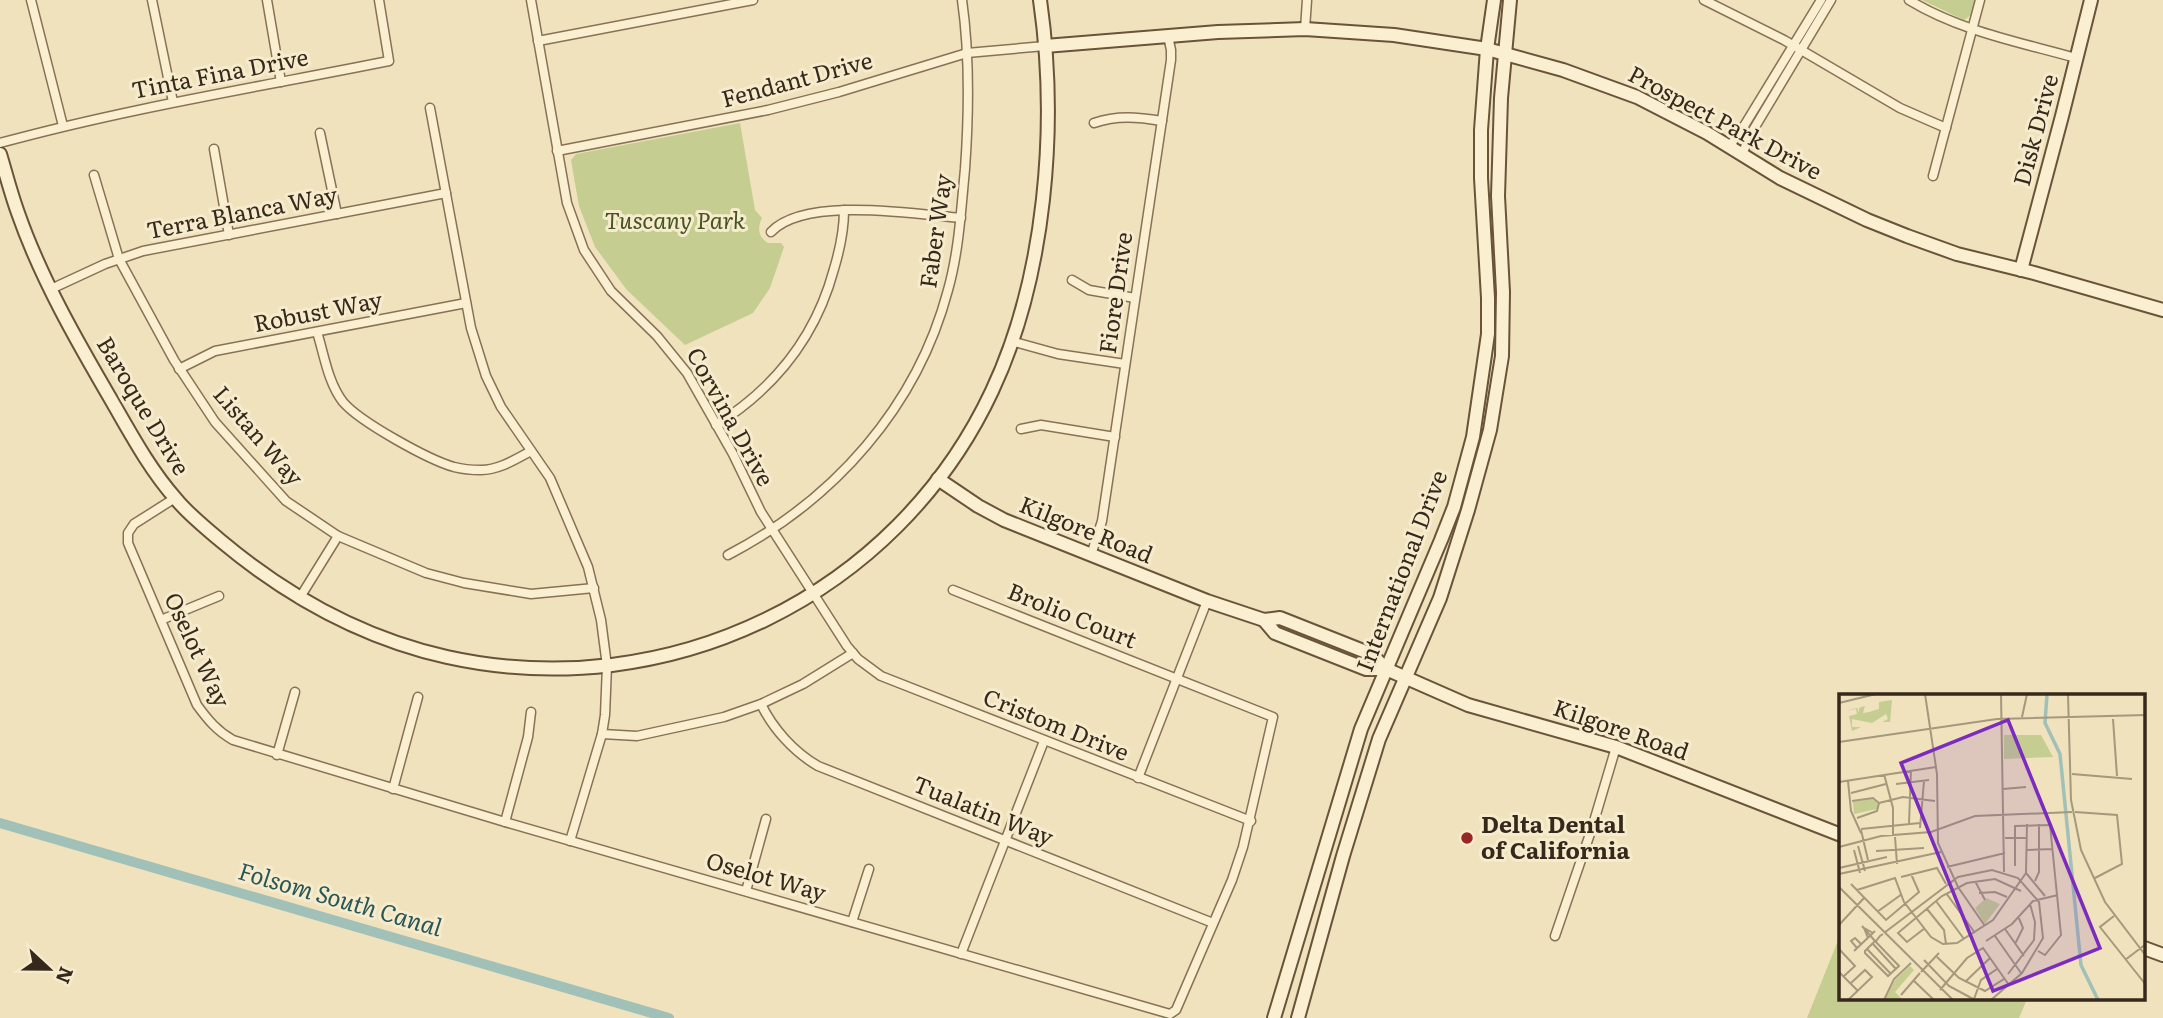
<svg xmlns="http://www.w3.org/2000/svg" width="2163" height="1018" viewBox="0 0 2163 1018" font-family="Literata,serif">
  <rect width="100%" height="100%" fill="#efe2bd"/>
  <!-- green -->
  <g fill="#c5cd91">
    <path d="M1922,0H1975L1971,15L1964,20Z"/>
    <path d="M740,123L755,210L762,218C757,228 758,237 768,243H781L784,247L770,288L753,313L685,345L627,290L595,247L579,206L571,160L576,154Z"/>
    <path d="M1841,933V999H2027L2019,1018H1807Z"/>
  </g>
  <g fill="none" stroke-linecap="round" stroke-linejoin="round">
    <!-- canal -->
    <path stroke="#a1c0b8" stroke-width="10" d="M0,823L669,1018"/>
    <!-- street casing -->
    <g stroke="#887256" stroke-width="11">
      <g id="street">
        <path d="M31,0L63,126"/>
        <path d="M152,0L173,102"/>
        <path d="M267,0L281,82"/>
        <path d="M531,0L567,203L584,250L611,291L657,336L687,373L733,454L761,512L847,646L858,659L881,676L1251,821"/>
        <path d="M1704,0L1784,40L1900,108L1946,128"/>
        <path d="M1909,0C1960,31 2019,42 2076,58"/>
        <path d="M1305,29L1307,0"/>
        <path d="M538,41L753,0"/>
        <path d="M430,108L471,328L486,376L501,407L550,478L588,567L601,620L607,666L605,715L602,734L570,841"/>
        <path d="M1094,123C1117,115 1138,117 1162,121"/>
        <path d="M320,133L337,214"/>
        <path d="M0,143C128,108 259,87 389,61L379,0"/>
        <path d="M1729,147L1744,126L1821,0"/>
        <path d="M214,149L229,235"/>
        <path d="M557,151L768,110L839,92L967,53L1045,46"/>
        <path d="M1742,154L1752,132L1831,0"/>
        <path d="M94,175L119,259L174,360L215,422L286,501L338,536L426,573L464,583L531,594L594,588"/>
        <path d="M1933,176L1980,0"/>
        <path d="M771,232C805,196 915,214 961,218"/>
        <path d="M1072,280L1089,290L1135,298"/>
        <path d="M51,289L105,264L143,251L446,193"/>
        <path d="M317,332C324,354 328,383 343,402C360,422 429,460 454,467C462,469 473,470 481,470C499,470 516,459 531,451"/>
        <path d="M1011,341L1058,354L1125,364"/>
        <path d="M179,369L215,351L466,303"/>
        <path d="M716,425C775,388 816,336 834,269C840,249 844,231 844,210"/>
        <path d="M1021,429L1041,425L1115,437"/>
        <path d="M175,498L134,524L128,533V543L197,705C208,720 217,731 233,740L505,822L1170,1014L1176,1010L1232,880L1243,847L1273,717L953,590"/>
        <path d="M728,555C834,500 917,407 948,290C959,251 961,210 965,169C969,113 970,56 962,0"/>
        <path d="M1091,555L1102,521L1171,60V50L1168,36"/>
        <path d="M299,599L338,536"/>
        <path d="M161,620L219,596"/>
        <path d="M761,704C773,729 794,752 818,766L1213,923"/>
        <path d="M602,734L637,736L724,717L761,704L803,684L853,653"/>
        <path d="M277,755L295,692"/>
        <path d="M1138,778L1207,601"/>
        <path d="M393,789L418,697"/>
        <path d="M505,822L528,737L531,712"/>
        <path d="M746,891L766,819"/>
        <path d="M852,922L869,869"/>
        <path d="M1555,936L1592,828L1616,747"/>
        <path d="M961,954L1044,741"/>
      </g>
    </g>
    <!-- secondary casing -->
    <g stroke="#695339" stroke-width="16">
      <g id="secondary">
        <path d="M1045,46L1218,32L1305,29L1394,35L1487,49L1563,70L1637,97L1707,133L1780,178L1867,220L1907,236L1957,254L2034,273L2163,310"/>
        <path d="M0,154C6,174 11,194 18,213C41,279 78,343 113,403C132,436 151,471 176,499C189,515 206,528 221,541C288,597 362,638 447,657C668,706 896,596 992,391C1046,276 1058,125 1040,0"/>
        <path d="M2021,270L2062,116L2091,0"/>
        <path d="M938,479L978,506L1004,520L1207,601L1264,620L1280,618L1371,654L1386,669L1468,705L1616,747L1841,835"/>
        <path d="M1264,620L1275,633L1366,669H1386"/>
        <path d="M2144,948L2163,955"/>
        <path d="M1274,1018L1361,729L1441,540L1454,507L1473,437L1488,334V298L1481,178V130L1487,49L1494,0"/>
        <path d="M1298,1018L1343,856L1379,739L1440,598L1468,510L1490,430L1502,356L1503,292L1498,196L1501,98L1510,0"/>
      </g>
    </g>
    <!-- street -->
    <use href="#street" stroke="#faefd1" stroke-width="8"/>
    <!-- secondary -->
    <use href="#secondary" stroke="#faefd1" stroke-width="12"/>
  </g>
  <!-- markers -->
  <circle fill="#992624" stroke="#f6eccd" stroke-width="2.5" cx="1467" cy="838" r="7"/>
  <g text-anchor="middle" stroke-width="6" stroke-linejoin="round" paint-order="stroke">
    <!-- street labels -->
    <g font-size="23" fill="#36291b" stroke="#f6eccd">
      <text transform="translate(220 74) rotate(-11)" y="8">Tinta Fina Drive</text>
      <text transform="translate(797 80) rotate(-15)" y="8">Fendant Drive</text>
      <text transform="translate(1725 123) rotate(28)" y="8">Prospect Park Drive</text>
      <text transform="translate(2036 130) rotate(-75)" y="8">Disk Drive</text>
      <text transform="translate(242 213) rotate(-11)" y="8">Terra Blanca Way</text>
      <text transform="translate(936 231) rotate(-82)" y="8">Faber Way</text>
      <text transform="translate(1116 293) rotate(-82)" y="8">Fiore Drive</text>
      <text transform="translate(318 312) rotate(-11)" y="8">Robust Way</text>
      <text transform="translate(143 406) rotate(59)" y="8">Baroque Drive</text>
      <text transform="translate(730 417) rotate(61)" y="8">Corvina Drive</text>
      <text transform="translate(258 436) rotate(49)" y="8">Listan Way</text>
      <text transform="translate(1086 530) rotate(22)" y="8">Kilgore Road</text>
      <text transform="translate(1402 571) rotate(-69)" y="8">International Drive</text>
      <text transform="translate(1072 616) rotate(22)" y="8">Brolio Court</text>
      <text transform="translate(197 650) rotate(65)" y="8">Oselot Way</text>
      <text transform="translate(1056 725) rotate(22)" y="8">Cristom Drive</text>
      <text transform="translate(1621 730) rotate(19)" y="8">Kilgore Road</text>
      <text transform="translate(983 811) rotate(22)" y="8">Tualatin Way</text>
      <text transform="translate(766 877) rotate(16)" y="8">Oselot Way</text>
    </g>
    <!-- park labels -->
    <g font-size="23" font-style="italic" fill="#455421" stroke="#f6eccd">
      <text x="675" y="229">Tuscany Park</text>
    </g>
    <!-- poi labels -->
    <g font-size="23" font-weight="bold" fill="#36291b" stroke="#f6eccd" text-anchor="start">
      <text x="1481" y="833">Delta Dental<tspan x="1481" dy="26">of California</tspan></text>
    </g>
    <!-- water labels -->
    <g font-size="24" font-style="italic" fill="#2a5755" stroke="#f6eccd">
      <text transform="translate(340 900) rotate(16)" y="8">Folsom South Canal</text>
    </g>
  </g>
  <!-- overview -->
  <g transform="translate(1839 694)">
    <rect width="306" height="306" fill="#efe2bd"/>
    <path d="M53,6L51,28H43L49,25L47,20L33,29L13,25V33H22L13,37L10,22L18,20L17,15L7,17L18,14L20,19V14L26,12L24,19L30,18L40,15V8ZM165,41H202L214,63L165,65ZM32,105L39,107L38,115L15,120L14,108ZM147,204L161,210L146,230L136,214ZM71,272L75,276L56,298L64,306H46L56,286Z" fill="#c5cd91"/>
    <path fill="none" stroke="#a1c0b8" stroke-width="3.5" d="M208,0L206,29L221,60L242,271L259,306"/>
    <path fill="none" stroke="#a5987c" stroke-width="2" d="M86,0L98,80L99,149L119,193L146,232M162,0L165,178M229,0L232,106L242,156L266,208L307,262M0,9L37,0M183,23L188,0M274,25L278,82M0,48L158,25L307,21M45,80L54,114V141M233,80L293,85M9,87L12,117L22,139M0,88L97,73M57,90L90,86M164,95L187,93M12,99L47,90M13,107L34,104L40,109L38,117L18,124M40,109L64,103L96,107M236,118L278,121L283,170L256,184M70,129L72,76M81,134L85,87M22,135L81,129M22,136L29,166M56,143L58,170M166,144H188M19,152L26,177M0,153L42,142L92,138L136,122L233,118M15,156L21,179M188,156L214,155M37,157L85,154M176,172V132L211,131L222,241L206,261L199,257M108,173L166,159M0,174L48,163M187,179L206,202M0,180L102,158M62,183L98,174L107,190M136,187L146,206M196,187L200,178V130M12,190L47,226L80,198L72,180M0,193L114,306M18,196L56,184L65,208L92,243L104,250L118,249L154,226L187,179L188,130M107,199L136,239M140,199L156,198L168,203M97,207L125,245M88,215L105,236L107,250M38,218L63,200M275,222L261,233L307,291M0,231L25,204M23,232L36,247L60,272L49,282L26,259V257L36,247H37L41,242L44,240M86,234L68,248L59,239L103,202L128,189L156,185L182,197M166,235L185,262M45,239L119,183L153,176L179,184L200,208L204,244L183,279L152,306M156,242L182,279M29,244L25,234L34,239M147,247L173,230L194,207L219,201M34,250L57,275M176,250L184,234L179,222M18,254L12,247L16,244L22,250M0,255L16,272L5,282M28,255L52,280M15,257L36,237M98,263L120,284L146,297L165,285M85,266L110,292L136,306M286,266L307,250M0,278L19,297M82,278L100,259M169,280L195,246L196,228L191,210M74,286L95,306M126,288L151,264M101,296L128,264L144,254L170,291M62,301L81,279M135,305L142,286L158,275M9,306L33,283L26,276L12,289M45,306L55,285L72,269"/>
    <path fill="#7b2cbf" fill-opacity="0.15" stroke="#7b2cbf" stroke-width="3.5" d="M169,26L261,254L154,297L62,69Z"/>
    <rect width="306" height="306" fill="none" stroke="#36291b" stroke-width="3.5"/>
  </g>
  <!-- north arrow -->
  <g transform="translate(49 969) rotate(112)" stroke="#f6eccd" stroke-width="5" paint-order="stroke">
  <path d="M0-5L12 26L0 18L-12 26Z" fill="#36291b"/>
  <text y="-10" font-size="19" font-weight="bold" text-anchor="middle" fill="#36291b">N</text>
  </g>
</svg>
